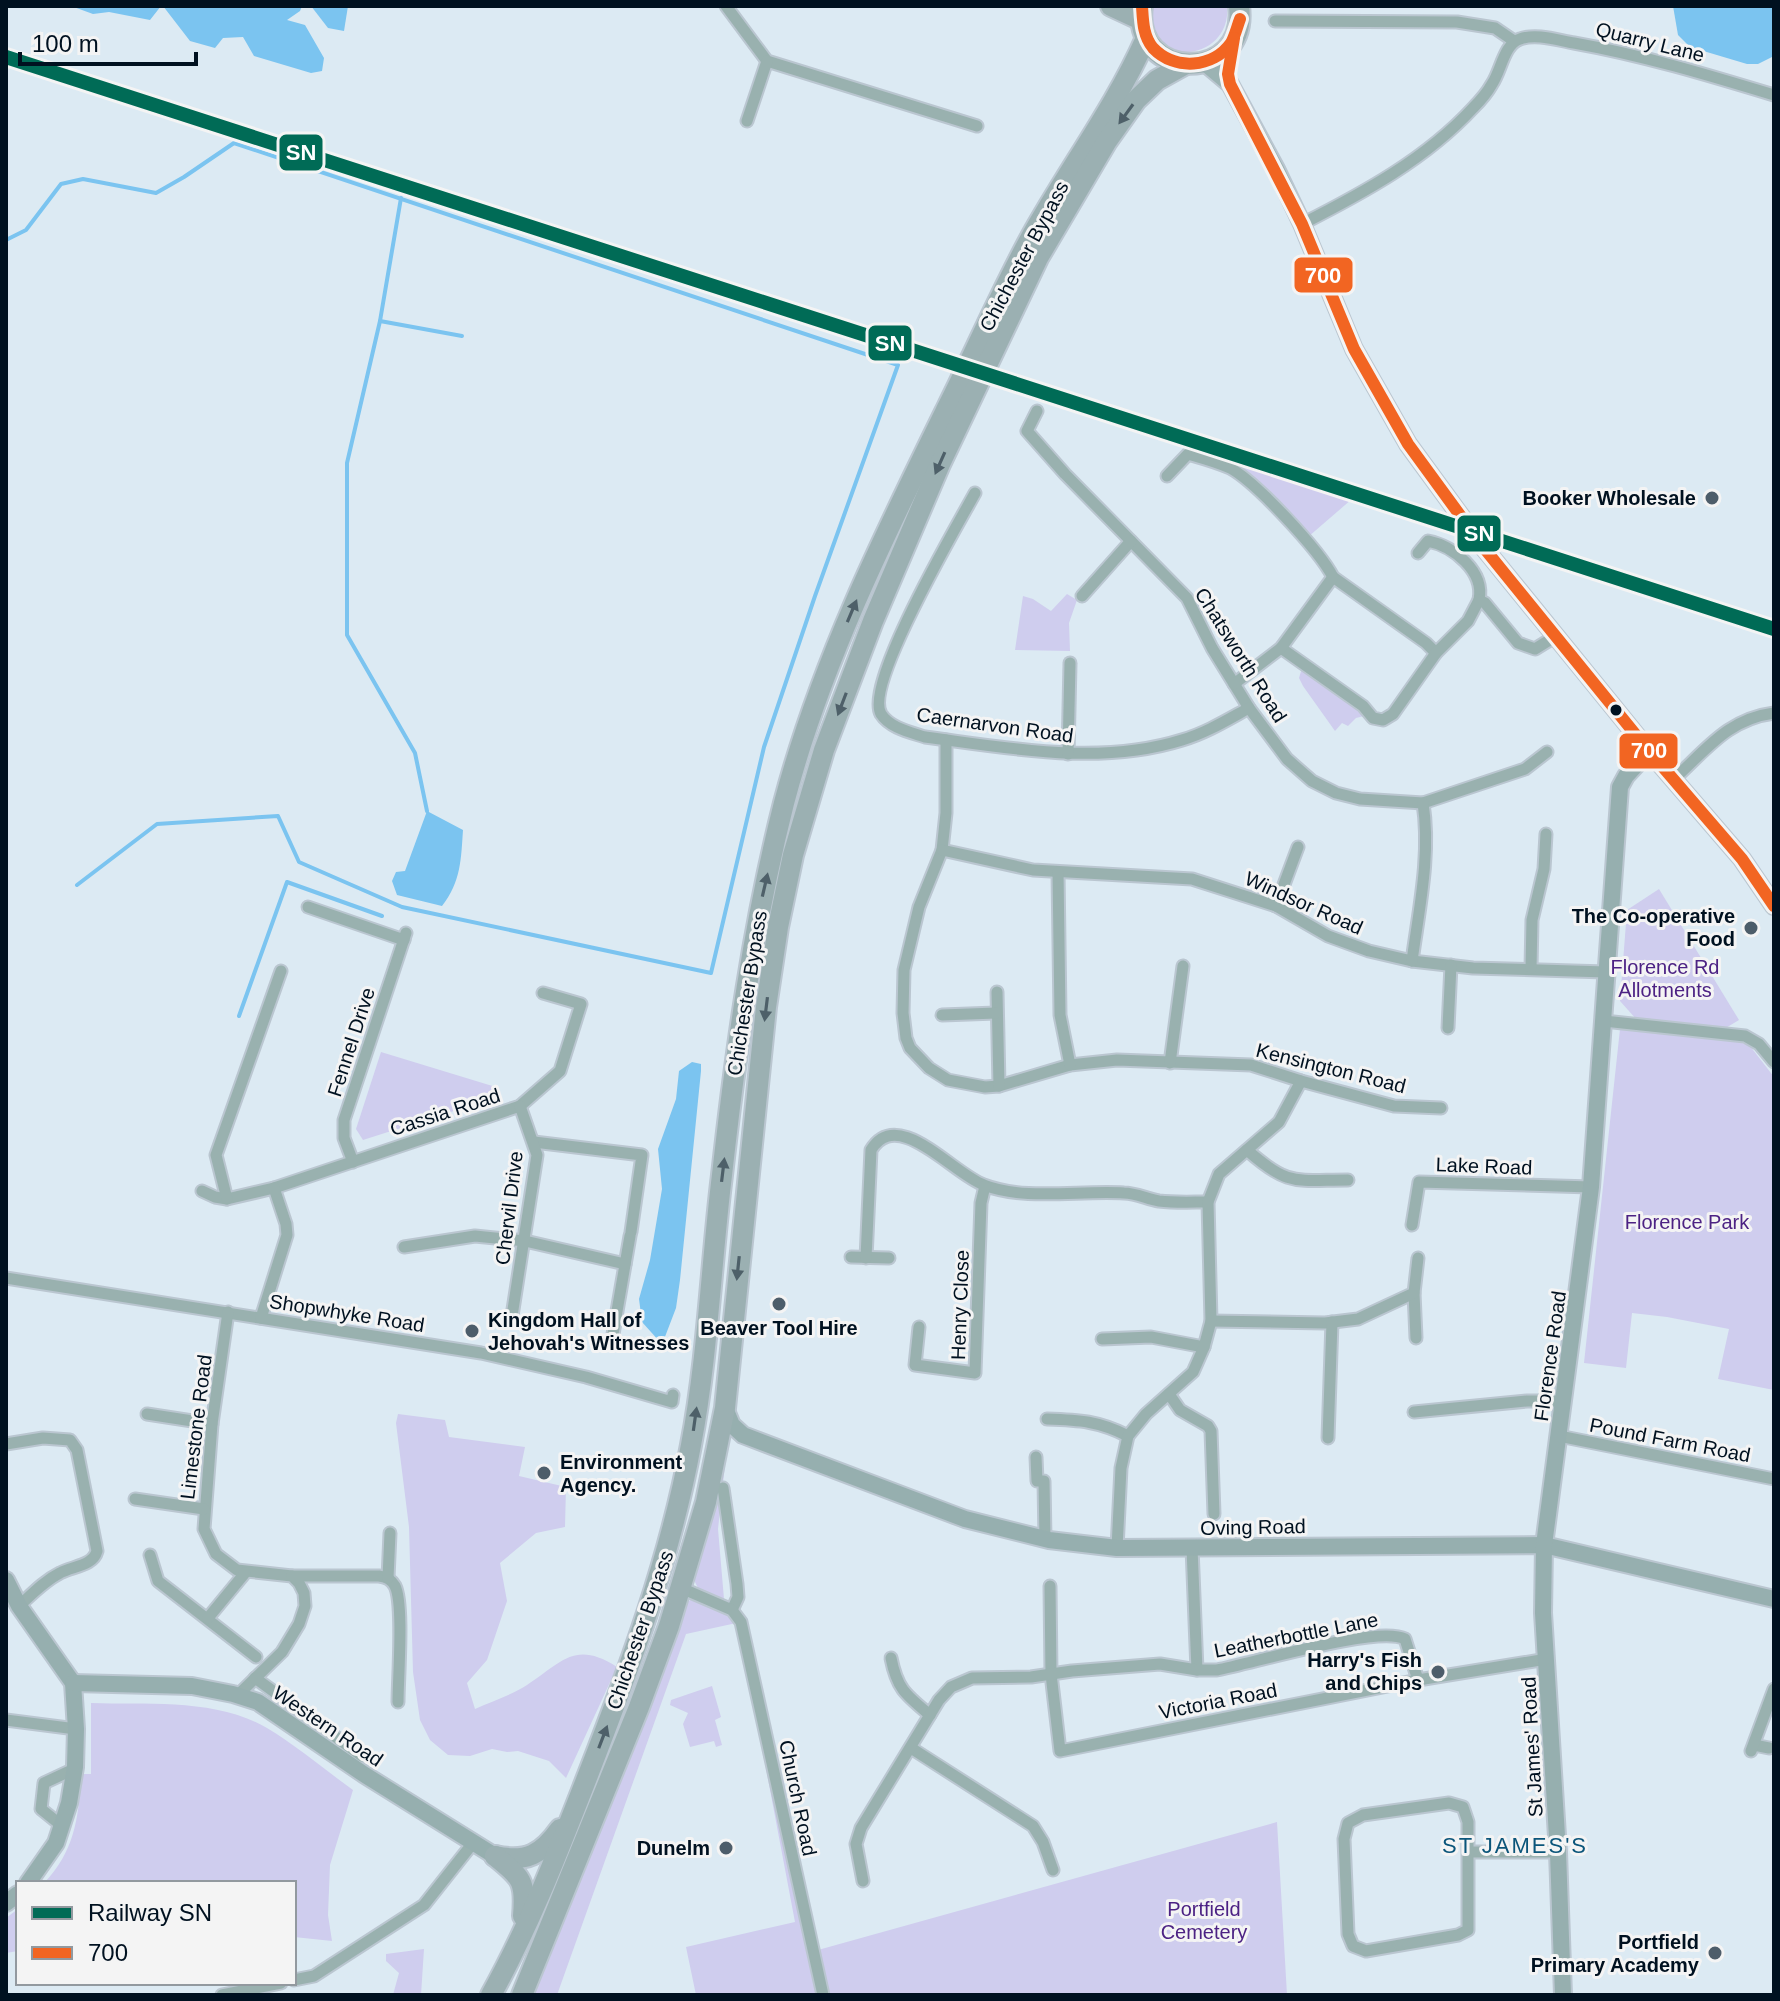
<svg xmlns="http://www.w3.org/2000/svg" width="1780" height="2001" viewBox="0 0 1780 2001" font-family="Arial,sans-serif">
  <rect width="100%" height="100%" fill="#dceaf3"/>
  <!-- green -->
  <g fill="#cfcdee">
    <path d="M1151,6H1227C1232,55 1164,70 1152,26C1151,20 1152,12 1151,6Z"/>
    <path d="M1244,465L1352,499L1308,537L1243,472Z"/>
    <path d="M1067,594L1077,600L1069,623L1070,651L1015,650L1023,596L1033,599L1051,611Z"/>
    <path d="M1302,668L1358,708L1364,716L1356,718L1348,726L1342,723L1335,731L1303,686L1299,678Z"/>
    <path d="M1659,889L1739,1020L1724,1029L1637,1020L1620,1001L1627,910Z"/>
    <path d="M1620,1029L1734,1039L1750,1046L1774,1077V1390L1718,1379L1729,1329L1667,1317L1632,1313L1626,1368L1584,1363Z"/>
    <path d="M381,1052L499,1088L501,1096L363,1140L356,1129Z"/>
    <path d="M398,1414L445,1420L449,1437L525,1447L519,1476L566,1487L565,1527L536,1533L500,1563L507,1601L487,1660L467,1683L475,1709C492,1701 512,1695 527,1685C562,1662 575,1640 617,1667L566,1778L549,1761L518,1751L507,1752L492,1749L470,1756L448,1755L430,1740L420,1720L413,1672L409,1527L396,1423Z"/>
    <path d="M722,1464L725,1465L718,1529L724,1599L699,1590L692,1576Z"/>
    <path d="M692,1599L715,1601L741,1622L686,1634L557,1995H530L684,1604Z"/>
    <path d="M712,1686L721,1717L715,1720L722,1745L716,1747L714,1741L690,1747L683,1724L688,1713L670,1705L671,1700Z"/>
    <path d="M91,1703C148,1705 216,1698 267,1728C297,1746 325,1770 353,1790L330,1865L328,1915L332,1941L294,1937V1883H44C75,1851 79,1816 81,1774H91Z"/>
    <path d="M771,1756L774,1777L783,1778L818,1950L1277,1822L1287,1995H696L686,1947L795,1922L764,1758Z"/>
    <path d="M18,1909V1951L6,1953V1918Z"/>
    <path d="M424,1949L421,1995H393L399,1973L386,1961V1954Z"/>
  </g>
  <!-- water -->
  <g fill="#7bc4f0">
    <path d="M71,6H161L150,20L109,12L93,14Z"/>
    <path d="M163,6H302L300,11L287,20L305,25L324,58L322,71L311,73L254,56L243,37L223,38L215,48L190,41Z"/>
    <path d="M311,6H348L344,31L328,28Z"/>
    <path d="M1673,6H1774V56L1758,64H1747L1690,47L1678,35Z"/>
    <path d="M427,811L463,830C461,859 461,882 442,906L397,895L392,881L396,872L405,871Z"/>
    <path d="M692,1062L701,1064V1071L680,1280L676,1308L663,1342H660L642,1322L639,1299L650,1260L662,1189L658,1149L676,1099L679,1071Z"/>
  </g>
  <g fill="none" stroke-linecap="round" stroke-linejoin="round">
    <!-- stream -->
    <g stroke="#7bc4f0" stroke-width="4">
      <path d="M401,198L380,321L347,463V635L415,753L427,811"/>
      <path d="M6,240L26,230L61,184L83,179L156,193L184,177L234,143L898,365L815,596L764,747L711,973L402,907L299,862L278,816L157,824L77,885"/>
      <path d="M380,321L462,336"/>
      <path d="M239,1016L287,882L382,916"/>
    </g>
    <!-- street casing -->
    <g stroke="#bac6d0" stroke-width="15">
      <g id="street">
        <path d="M726,6L767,61L977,126"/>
        <path d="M1275,21L1457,22L1495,28L1514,41"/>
        <path d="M747,121L767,61"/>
        <path d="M1302,224C1363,193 1426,159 1473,108C1480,101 1487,93 1492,84C1501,71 1504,44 1520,39C1536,33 1557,40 1574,43C1642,55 1708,75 1774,95"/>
        <path d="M1037,411L1027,431L1065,474L1187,598L1212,648L1249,708L1287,759L1312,781L1336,793L1360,799L1423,803L1525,769L1547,752"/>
        <path d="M1167,476L1188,454C1202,458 1217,462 1230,468C1256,482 1319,550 1333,577L1426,643L1436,653"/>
        <path d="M975,493C957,526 864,684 881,714C890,728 910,732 925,737C1009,748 1099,766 1182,740C1206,733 1227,720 1249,708"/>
        <path d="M1418,553L1428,541C1453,546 1485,571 1479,600"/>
        <path d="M1082,596L1131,541"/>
        <path d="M1281,648L1363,706L1373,718L1383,720L1393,714L1436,653L1468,621L1479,600L1485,603L1518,643L1535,649L1556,636"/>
        <path d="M1234,684L1281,648L1333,577"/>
        <path d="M946,740V813L942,850L919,907L904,970L903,1013L906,1038L910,1048L929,1068L948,1080L985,1087L999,1086L1070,1065L1117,1060L1251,1065L1301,1081L1394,1106L1441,1108"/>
        <path d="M1068,754L1070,663"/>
        <path d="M1674,779C1707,749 1728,719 1774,713"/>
        <path d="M942,850L1033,870L1192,879L1276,906L1328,936L1369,951L1412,961L1473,968L1606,972"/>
        <path d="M1058,872L1060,1015L1070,1065"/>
        <path d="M1276,906L1298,847"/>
        <path d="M308,907L404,940"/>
        <path d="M1412,961C1419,909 1431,855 1423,803"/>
        <path d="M1531,968L1532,920L1544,869L1546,834"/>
        <path d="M997,992L999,1086"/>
        <path d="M942,1015L996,1013"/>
        <path d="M1604,1021L1745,1036L1759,1044L1774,1062"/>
        <path d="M1448,1028L1451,965"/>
        <path d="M1170,1063L1183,966"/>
        <path d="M534,1142L642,1155L631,1232"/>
        <path d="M1247,1150C1289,1187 1295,1180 1348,1180"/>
        <path d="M353,1162L344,1138V1120L406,933"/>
        <path d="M202,1191L215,1197L227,1199L274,1188L520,1106L560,1071L581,1004L543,993"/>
        <path d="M227,1199L216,1155L281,971"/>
        <path d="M1412,1225L1419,1182L1591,1187"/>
        <path d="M404,1247L475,1236L525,1241L625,1264"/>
        <path d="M851,1257L889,1258"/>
        <path d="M866,1258L871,1150C898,1106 953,1174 984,1185C1025,1201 1080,1190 1124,1193C1136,1193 1147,1199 1159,1201C1175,1203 1192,1202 1208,1202"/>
        <path d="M6,1278L481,1353L586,1377L672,1402L673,1395"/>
        <path d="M1414,1293L1416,1338"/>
        <path d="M228,1312L212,1424L204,1529L216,1554L237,1570L292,1576L299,1583L304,1593L305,1606L299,1624L282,1652L238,1695"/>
        <path d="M512,1316L537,1155L520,1106"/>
        <path d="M261,1318L287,1235L286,1224L274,1188"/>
        <path d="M1211,1321L1325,1323L1358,1319L1414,1293L1418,1258"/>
        <path d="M919,1327L915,1365L975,1373L981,1203L985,1186"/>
        <path d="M1102,1339L1151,1337L1204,1347"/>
        <path d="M612,1340L630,1236"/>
        <path d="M1169,1394L1180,1410L1208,1426L1211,1431L1214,1514"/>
        <path d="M1414,1412L1527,1401H1563"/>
        <path d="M147,1414L212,1424"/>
        <path d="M1047,1419C1079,1420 1099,1421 1128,1436"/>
        <path d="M1559,1436L1774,1479"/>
        <path d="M1328,1438L1332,1322"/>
        <path d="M6,1444L43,1438L70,1440L77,1450L97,1551C93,1566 73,1566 60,1573C44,1581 32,1594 19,1606"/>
        <path d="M1036,1457L1037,1481H1044L1045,1539"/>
        <path d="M723,1488L737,1584L738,1597L732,1610"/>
        <path d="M135,1499L204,1509"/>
        <path d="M1117,1548L1121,1468L1128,1436L1146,1414L1193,1372L1204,1347L1211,1321L1208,1202L1219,1174L1279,1122L1301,1081"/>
        <path d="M1192,1548L1197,1670"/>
        <path d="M150,1555L158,1581L256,1657"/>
        <path d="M292,1576H379C386,1577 391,1579 395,1586C404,1604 398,1678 398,1702"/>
        <path d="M388,1578L390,1533"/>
        <path d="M1050,1586L1051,1674L1060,1751L1418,1680L1547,1659"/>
        <path d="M681,1588L732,1610L741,1622L823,1995"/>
        <path d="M208,1618L245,1573"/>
        <path d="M891,1658C897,1689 906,1695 930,1715"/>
        <path d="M255,1678L362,1756"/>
        <path d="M6,1720L76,1729"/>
        <path d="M1754,1745L1769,1748"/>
        <path d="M911,1748L1033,1826L1043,1842L1053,1870"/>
        <path d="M1751,1751L1774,1689"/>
        <path d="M1449,1803L1463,1807L1468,1822V1930L1458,1935L1366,1951L1353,1946L1348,1934L1344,1839L1348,1823L1363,1815Z"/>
        <path d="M62,1826L41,1809L44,1783L74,1769"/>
        <path d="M1469,1852H1558"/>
        <path d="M863,1881L856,1844L861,1828L939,1700L951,1687L972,1678L1031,1677L1072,1671L1160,1664L1197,1670H1217C1254,1663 1378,1625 1405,1639L1418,1680"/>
        <path d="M294,1980L314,1976L424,1905L473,1843"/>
        <path d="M222,1995L281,1983"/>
      </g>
    </g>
    <!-- secondary casing -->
    <g stroke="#bac6d0" stroke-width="20">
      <g id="secondary">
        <path d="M725,1408L732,1425L743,1435L965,1519L1049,1540L1117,1548L1544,1545L1774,1599"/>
        <path d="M6,1580L19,1606L73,1683L76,1729L75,1767L69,1803L56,1843L28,1883"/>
        <path d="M73,1683L192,1686L233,1694L258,1702L365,1775L495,1856"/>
        <path d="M6,1903L18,1894"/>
        <path d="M1563,1995L1558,1852L1543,1613L1544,1545L1591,1187L1620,787L1626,776L1649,751"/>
      </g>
    </g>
    <!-- primary casing -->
    <g stroke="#bac6d0" stroke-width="20">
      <path id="primary" d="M1205,63L1230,84L1276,169L1302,224L1354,349L1408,444L1484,548L1649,751L1742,859L1774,906"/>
    </g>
    <!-- highway casing -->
    <g stroke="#bac6d0" stroke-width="24">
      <g id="highway">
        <path d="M1111,6L1141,20"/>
        <path d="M1142,6C1131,82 1249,84 1239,6"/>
        <path d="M495,1856C527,1863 542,1854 560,1829"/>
        <path d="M495,1856C522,1878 526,1881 523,1916"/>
        <path d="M491,1995C530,1925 559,1849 588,1775C630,1667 670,1559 691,1445C708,1356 711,1264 722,1175C736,1050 753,925 784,803C820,665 885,534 948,406C976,350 1001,292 1031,237C1068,170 1115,108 1146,38"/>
        <path d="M522,1995L639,1707L669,1626L706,1502L725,1408L766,1007L778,927L793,855L824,750L873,621L940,464L1038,258L1107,141L1136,100L1157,80L1184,65"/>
      </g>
    </g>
    <!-- street -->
    <use href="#street" stroke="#99b1af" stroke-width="11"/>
    <!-- secondary -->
    <use href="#secondary" stroke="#96afaf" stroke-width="16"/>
    <!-- primary -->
    <use href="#primary" stroke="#9bb3b3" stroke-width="16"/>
    <!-- highway -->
    <use href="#highway" stroke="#9bb0b2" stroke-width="20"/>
    <!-- bus-1 casing -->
    <g stroke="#f4f4f4" stroke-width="18">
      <g id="bus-1">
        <path d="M1142,6C1143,21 1143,36 1153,48C1175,71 1213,68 1231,43C1235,36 1237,27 1240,19"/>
        <path d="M1234,38L1228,74L1230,84L1302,224L1354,349L1408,444L1484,548L1649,751L1742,859L1774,906"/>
      </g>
    </g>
    <!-- bus-1 -->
    <use href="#bus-1" stroke="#f26522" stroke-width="12"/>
    <!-- rail-1 casing -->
    <g stroke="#f4f4f4" stroke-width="20">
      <path id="rail-1" d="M6,57L1774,629"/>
    </g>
    <!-- rail-1 -->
    <use href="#rail-1" stroke="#006b56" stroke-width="14"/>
  </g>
  <!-- one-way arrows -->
  <defs><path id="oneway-solid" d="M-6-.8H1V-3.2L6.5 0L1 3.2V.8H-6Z" transform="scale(2)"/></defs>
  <g fill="#4e6069">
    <use href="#oneway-solid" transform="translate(1126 114) rotate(126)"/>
    <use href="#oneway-solid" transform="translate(940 463) rotate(114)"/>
    <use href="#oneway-solid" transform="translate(852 611) rotate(-67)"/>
    <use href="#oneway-solid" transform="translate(842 704) rotate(111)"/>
    <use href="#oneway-solid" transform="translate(765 885) rotate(-77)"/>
    <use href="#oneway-solid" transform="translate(766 1009) rotate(97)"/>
    <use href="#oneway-solid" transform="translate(723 1170) rotate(-83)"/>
    <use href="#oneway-solid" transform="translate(738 1268) rotate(96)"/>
    <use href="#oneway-solid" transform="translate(695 1419) rotate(-82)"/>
    <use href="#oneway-solid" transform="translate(603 1737) rotate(-69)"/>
  </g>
  <!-- markers -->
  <g fill="#4d5d6a" stroke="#f4f4f4" stroke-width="3">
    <circle cx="1712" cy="498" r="8"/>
    <circle cx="1751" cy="928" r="8"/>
    <circle cx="779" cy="1304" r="8"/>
    <circle cx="472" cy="1331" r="8"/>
    <circle cx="544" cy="1473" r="8"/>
    <circle cx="1438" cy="1672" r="8"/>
    <circle cx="726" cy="1848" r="8"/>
    <circle cx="1715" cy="1953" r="8"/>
  </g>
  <circle fill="#001120" stroke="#f4f4f4" stroke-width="3" cx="1616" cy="710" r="7"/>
  <g text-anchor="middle" stroke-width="6" stroke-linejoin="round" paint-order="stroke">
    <!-- street labels -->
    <g font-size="20" fill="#001120" stroke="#f4f4f4">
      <text transform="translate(1650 42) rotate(14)" y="7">Quarry Lane</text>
      <text transform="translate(1024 256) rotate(-62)" y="7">Chichester Bypass</text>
      <text transform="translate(1241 655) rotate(58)" y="7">Chatsworth Road</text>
      <text transform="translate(995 725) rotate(8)" y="7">Caernarvon Road</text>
      <text transform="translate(1304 903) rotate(24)" y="7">Windsor Road</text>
      <text transform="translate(747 993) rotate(-81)" y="7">Chichester Bypass</text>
      <text transform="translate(351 1042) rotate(-72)" y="7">Fennel Drive</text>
      <text transform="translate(1331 1068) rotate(14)" y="7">Kensington Road</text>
      <text transform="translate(445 1112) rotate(-18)" y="7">Cassia Road</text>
      <text transform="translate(1484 1166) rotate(2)" y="7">Lake Road</text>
      <text transform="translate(509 1208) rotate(-83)" y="7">Chervil Drive</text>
      <text transform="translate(960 1305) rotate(-88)" y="7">Henry Close</text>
      <text transform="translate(347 1313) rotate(9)" y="7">Shopwhyke Road</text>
      <text transform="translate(1550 1356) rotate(-82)" y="7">Florence Road</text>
      <text transform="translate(196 1427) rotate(-83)" y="7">Limestone Road</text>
      <text transform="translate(1670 1440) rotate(11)" y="7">Pound Farm Road</text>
      <text transform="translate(1253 1527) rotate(-1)" y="7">Oving Road</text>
      <text transform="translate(640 1630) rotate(-71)" y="7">Chichester Bypass</text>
      <text transform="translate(1296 1635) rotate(-11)" y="7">Leatherbottle Lane</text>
      <text transform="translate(1218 1701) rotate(-11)" y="7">Victoria Road</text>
      <text transform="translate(328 1726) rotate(34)" y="7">Western Road</text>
      <text transform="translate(1532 1747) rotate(-93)" y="7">St James' Road</text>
      <text transform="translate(798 1798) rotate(78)" y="7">Church Road</text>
    </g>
    <!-- poi labels -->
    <g font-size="20" font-weight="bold" fill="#001120" stroke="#f4f4f4" text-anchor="end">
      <text x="1696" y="505">Booker Wholesale</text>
      <text x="1735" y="923">The Co-operative<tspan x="1735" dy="23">Food</tspan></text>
      <text x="488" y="1327" text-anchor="start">Kingdom Hall of<tspan x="488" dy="23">Jehovah's Witnesses</tspan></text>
      <text x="779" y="1335" text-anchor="middle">Beaver Tool Hire</text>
      <text x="560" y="1469" text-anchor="start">Environment<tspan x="560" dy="23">Agency.</tspan></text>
      <text x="1422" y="1667">Harry's Fish<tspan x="1422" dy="23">and Chips</tspan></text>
      <text x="710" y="1855">Dunelm</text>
      <text x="1699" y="1949">Portfield<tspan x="1699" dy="23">Primary Academy</tspan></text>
    </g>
    <!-- park labels -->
    <g font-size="20" fill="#4c2284" stroke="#f4f4f4">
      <text x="1665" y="974">Florence Rd<tspan x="1665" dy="23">Allotments</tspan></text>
      <text x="1687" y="1229">Florence Park</text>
      <text x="1204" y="1916">Portfield<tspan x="1204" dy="23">Cemetery</tspan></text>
    </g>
    <!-- neighbourhood labels -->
    <g font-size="22" letter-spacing="2" fill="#0b557a" stroke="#f4f4f4">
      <text x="1515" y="1853">ST JAMES'S</text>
    </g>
  </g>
  <g stroke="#f4f4f4" stroke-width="3">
    <rect x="278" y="133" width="46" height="39" rx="8" fill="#006b56"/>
    <rect x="1293" y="256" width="61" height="38" rx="8" fill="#f26522"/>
    <rect x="867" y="324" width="46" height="38" rx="8" fill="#006b56"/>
    <rect x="1456" y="514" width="46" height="39" rx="8" fill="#006b56"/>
    <rect x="1618" y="732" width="61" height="38" rx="8" fill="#f26522"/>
  </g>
  <g font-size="22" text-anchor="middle" font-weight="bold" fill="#fff">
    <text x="301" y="160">SN</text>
    <text x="1323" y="283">700</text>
    <text x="890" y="351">SN</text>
    <text x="1479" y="541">SN</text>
    <text x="1649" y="758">700</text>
  </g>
  <!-- border -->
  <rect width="1780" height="2001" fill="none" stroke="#001120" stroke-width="16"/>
  <!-- legend -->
  <rect x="16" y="1881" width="280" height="104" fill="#f4f4f4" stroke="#92999f" stroke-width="2"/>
  <rect x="32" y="1907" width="40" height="12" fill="#006b56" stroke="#92999f" stroke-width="2"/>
  <text x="88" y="1921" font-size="24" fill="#001120">Railway SN</text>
  <rect x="32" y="1947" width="40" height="12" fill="#f26522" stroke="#92999f" stroke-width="2"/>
  <text x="88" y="1961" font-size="24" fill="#001120">700</text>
  <!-- scale -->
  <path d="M20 52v12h176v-12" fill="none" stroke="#001120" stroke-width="4"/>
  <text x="32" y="52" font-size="24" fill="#001120" stroke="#f4f4f4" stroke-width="6" paint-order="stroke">100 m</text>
</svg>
